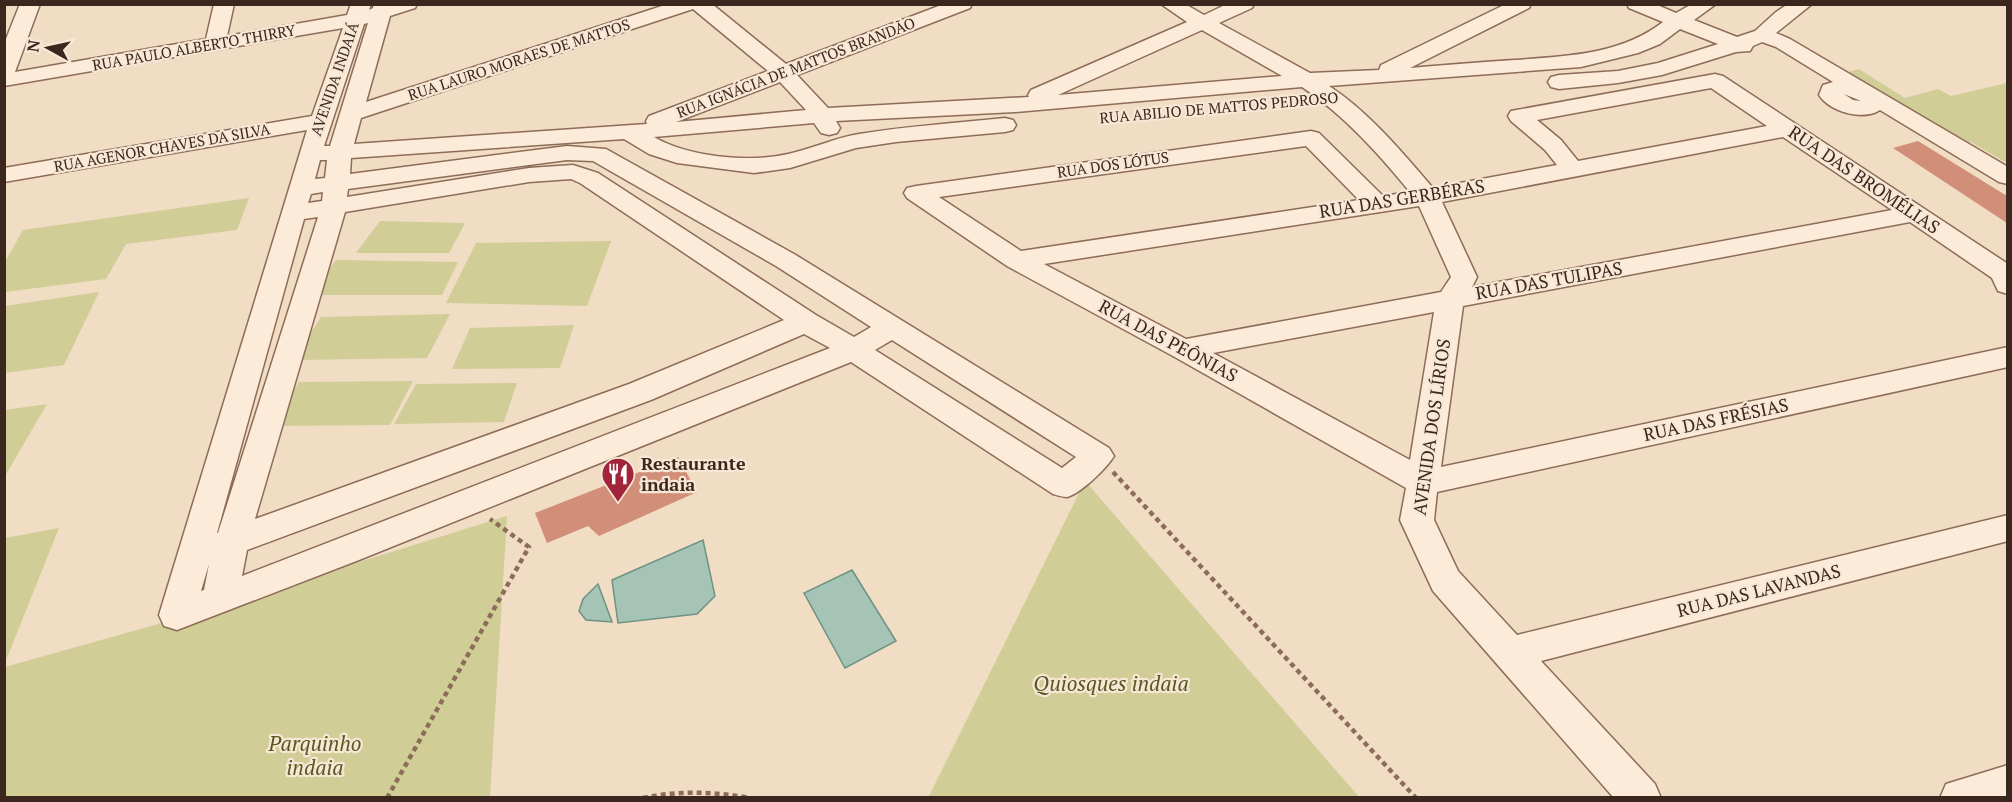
<svg xmlns="http://www.w3.org/2000/svg" width="2012" height="802" viewBox="0 0 2012 802" font-family="'PT Serif',serif">
  <rect width="100%" height="100%" fill="#f1dcc4"/>
  <!-- green -->
  <g fill="#d0cd97">
    <path d="M1859,69L1905,98L1938,89L1951,96L2007,83V163L1971,142L1961,143L1845,73Z"/>
    <path d="M249,198L237,230L126,244L106,279L5,292V262L23,230Z"/>
    <path d="M380,221L465,223L449,253H356Z"/>
    <path d="M611,241L587,306L446,303L476,243Z"/>
    <path d="M336,260L458,262L442,295H311Z"/>
    <path d="M99,292L64,365L5,373V306Z"/>
    <path d="M450,314L427,358L294,360L321,317Z"/>
    <path d="M574,325L560,368L452,369L470,328Z"/>
    <path d="M413,381L390,425L271,426L299,382Z"/>
    <path d="M517,383L504,422L394,424L416,384Z"/>
    <path d="M47,404L5,476V410Z"/>
    <path d="M1085,481L1359,797L928,798Z"/>
    <path d="M507,516L490,797L5,798V667L176,619Z"/>
    <path d="M59,528L5,663V538Z"/>
  </g>
  <!-- water -->
  <g fill="#a6c4b6" stroke="#6c9383" stroke-width="1.5">
    <path d="M703,540L715,596L697,614L618,623L612,580Z"/>
    <path d="M852,570L896,641L845,668L804,593Z"/>
    <path d="M598,584L612,622L586,620L579,611L583,599Z"/>
  </g>
  <!-- building -->
  <g fill="#d18e78">
    <path d="M1918,141L2007,196V223L1893,148Z"/>
    <path d="M678,457L697,492L599,536L588,526L547,543L535,513Z"/>
  </g>
  <g fill="none" stroke-linecap="round" stroke-linejoin="round">
    <!-- minor casing -->
    <g stroke="#8d6c59" stroke-width="3">
      <g id="minor">
        <path d="M20,4H40L15,72L206,39L214,4H234L227,36L347,15L351,4H371L369,10L373,8L374,4H417L415,8L390,16L366,102L668,4H712L786,64L944,4H972L970,8L797,75L828,108L1029,97L1028,95L1031,90L1187,22L1161,4H1185L1204,15L1227,4H1254L1252,8L1219,23L1310,73L1379,70L1381,65L1506,4H1531L1529,8L1410,68C1445,65 1480,62 1515,60C1567,56 1620,55 1663,22L1629,8L1627,4H1655L1676,13L1692,4H1716L1694,20L1737,37L1755,31L1776,12L1788,4H1812L1776,33L1790,39L2008,167V184L1999,182L1880,110C1863,121 1830,112 1819,95L1823,85L1833,82L1776,47L1762,42L1753,46L1750,51L1736,52L1662,75L1618,83L1559,89L1551,87L1548,82L1551,77L1559,75L1618,71L1658,63L1718,44L1680,29L1660,44L1638,53L1581,67L1329,86C1369,112 1402,152 1433,188L1557,165L1545,150L1511,121L1508,116L1511,111L1715,74L1723,76L2008,264V294L1998,291L1992,278L1910,222L1463,306L1441,467L2008,347V367L1437,492L1434,520L1458,571L1517,635L2008,515V541L1541,661L1655,784L1661,798H1614L1433,591L1400,520L1406,488L1173,356L1007,266L907,198L904,193L907,188L916,186L1311,131L1319,133L1383,196L1410,192C1378,153 1344,115 1302,87L1015,112L836,121L840,128L837,133L829,135L821,133L814,123L654,137C688,157 749,163 788,154C812,149 834,138 859,134C907,126 956,123 1005,118L1013,120L1016,125L1013,130L1005,132L896,142L856,148L790,168L754,173L677,163L649,154L624,139L351,158L350,174L567,146L606,149L794,254L1109,448L1114,456C1107,468 1080,494 1067,497C1062,497 1057,495 1053,494L851,362L359,560L177,630L164,626L159,615L307,130L4,182V168L312,116L343,28L4,86V44ZM693,9L768,71L649,116L646,121L647,124L354,144L361,118ZM368,23L330,146H324L364,24ZM1202,30L1282,76L1058,95ZM780,82L806,110L676,122ZM1711,88L1767,126L1578,161L1561,140L1537,120ZM1844,94L1861,101L1853,100ZM1783,137L1892,210L1472,287L1477,277L1442,202ZM1306,146L1359,200L1021,251L939,197ZM320,160H327L325,178L315,179ZM567,160L593,161L776,266L871,327L854,337L816,315L598,173L573,165L529,168L347,197L348,189ZM571,179L580,183L784,320L629,384L255,519L345,212L529,182ZM323,192L322,201L308,203L311,194ZM1419,206L1451,277L1441,292L1186,339L1044,264ZM318,217L218,533H217L304,219ZM1434,312L1410,460L1213,353ZM804,334L830,348L242,576L247,550L651,400ZM892,340L1076,457L1062,468L875,350ZM209,564L204,590L201,591Z"/>
        <path d="M2008,765V798H1940L1946,784Z"/>
      </g>
    </g>
    <!-- path -->
    <g stroke="#8d6c59" stroke-width="4.5" stroke-dasharray="5 4" stroke-linecap="butt">
      <path d="M1113,472L1416,798"/>
      <path d="M387,798L529,547L490,519"/>
      <path d="M643,798C680,790 714,792 751,798"/>
    </g>
    <!-- minor -->
    <use href="#minor" fill="#fbebd8" fill-rule="evenodd"/>
  </g>
  <!-- icons -->
  <defs>
    <g id="restaurant-pin" transform="scale(1.725)"><path d="M0 17L-7.5 6A9.5 9.5 0 1 1 7.5 6Z" fill="#a0253b" stroke="#f8e7d4"/><path d="M-5-6h1v4h1v-4h1v4h1v-4h1v5L-1.5 .5V6h-2V.5L-5-1ZM5-6V6H3V1.5H1.5Q1.5-4 5-6Z" fill="#fff"/></g>
  </defs>
  <g fill-rule="evenodd">
    <use href="#restaurant-pin" x="618" y="474"/>
  </g>
  <g text-anchor="middle" stroke-width="4.5" stroke-linejoin="round" paint-order="stroke">
    <!-- far-street labels -->
    <g font-size="15" fill="#3c271e" stroke="#f8e7d4">
      <text transform="translate(194 48) rotate(-10)" y="5">RUA PAULO ALBERTO THIRRY</text>
      <text transform="translate(519 60) rotate(-18)" y="5">RUA LAURO MORAES DE MATTOS</text>
      <text transform="translate(796 68) rotate(-21)" y="5">RUA IGNÁCIA DE MATTOS BRANDÃO</text>
      <text transform="translate(335 79) rotate(-71)" y="5">AVENIDA INDAIÁ</text>
      <text transform="translate(1219 108) rotate(-5)" y="5">RUA ABILIO DE MATTOS PEDROSO</text>
      <text transform="translate(162 148) rotate(-10)" y="5">RUA AGENOR CHAVES DA SILVA</text>
      <text transform="translate(1113 165) rotate(-8)" y="5">RUA DOS LÓTUS</text>
    </g>
    <!-- street labels -->
    <g font-size="18" fill="#3c271e" stroke="#f8e7d4">
      <text transform="translate(1864 180) rotate(34)" y="6">RUA DAS BROMÉLIAS</text>
      <text transform="translate(1402 199) rotate(-9)" y="6">RUA DAS GERBÉRAS</text>
      <text transform="translate(1549 281) rotate(-10)" y="6">RUA DAS TULIPAS</text>
      <text transform="translate(1168 341) rotate(28)" y="6">RUA DAS PEÔNIAS</text>
      <text transform="translate(1716 420) rotate(-12)" y="6">RUA DAS FRÉSIAS</text>
      <text transform="translate(1432 427) rotate(-82)" y="6">AVENIDA DOS LÍRIOS</text>
      <text transform="translate(1759 591) rotate(-14)" y="6">RUA DAS LAVANDAS</text>
    </g>
    <!-- poi labels -->
    <g font-size="18" font-weight="bold" fill="#3c271e" stroke="#f8e7d4" text-anchor="start">
      <text x="641" y="470">Restaurante<tspan x="641" dy="21">indaia</tspan></text>
    </g>
    <!-- near-park labels -->
    <g font-size="21" font-style="italic" fill="#555a23" stroke="#f8e7d4">
      <text x="1111" y="691">Quiosques indaia</text>
      <text x="315" y="751">Parquinho<tspan x="315" dy="24">indaia</tspan></text>
    </g>
  </g>
  <!-- border -->
  <rect width="2012" height="802" fill="none" stroke="#3c271e" stroke-width="12"/>
  <!-- north arrow -->
  <g transform="translate(48 48) rotate(278)" stroke="#f8e7d4" stroke-width="4.5" paint-order="stroke">
  <path d="M0-4.5L10 22L0 15L-10 22Z" fill="#3c271e"/>
  <text y="-9" font-size="16" font-weight="bold" text-anchor="middle" fill="#3c271e">N</text>
  </g>
</svg>
